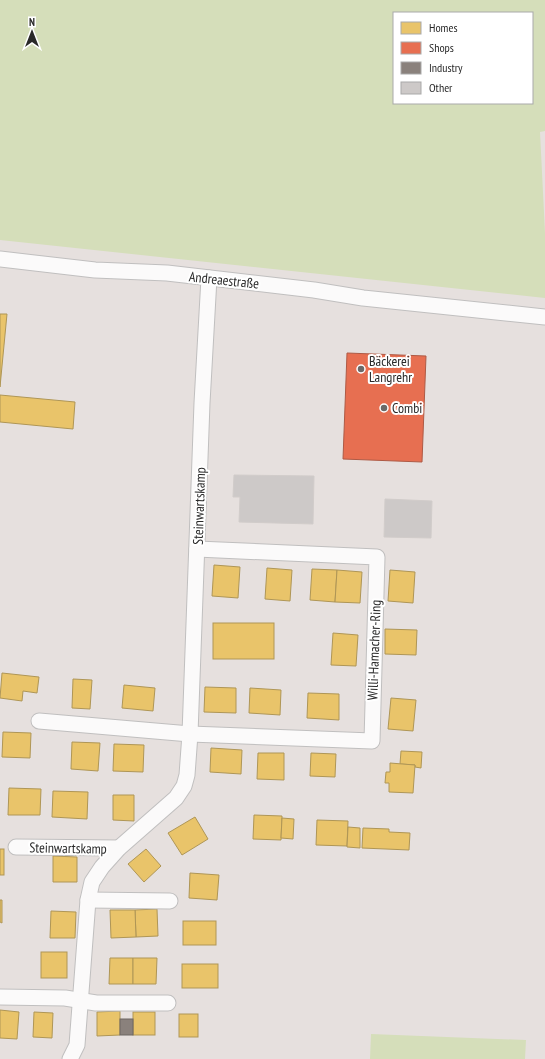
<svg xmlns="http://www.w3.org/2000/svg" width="545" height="1059" viewBox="0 0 545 1059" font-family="'PT Sans Narrow',sans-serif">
  <rect width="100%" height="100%" fill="#e6e0de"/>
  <!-- green -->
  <g fill="#d5deba" fill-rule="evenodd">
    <path d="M0,0H545V131L540,132L545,233V298L0,240ZM394,13H532V103H394Z"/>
    <path d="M371,1034L526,1040L525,1059H370Z"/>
  </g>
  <!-- homes -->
  <g fill="#e9c46a" stroke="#af9656">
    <path d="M0,314H7L0,387Z"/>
    <path d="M0,395L75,402L73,429L0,422Z"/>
    <path d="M214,565L240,567L238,598L212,596Z"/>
    <path d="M267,568L292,570L290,601L265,599Z"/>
    <path d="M312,569L337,570L335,602L310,600Z"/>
    <path d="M337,570L362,572L360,603L335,602Z"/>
    <path d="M390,570L415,572L413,603L388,601Z"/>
    <rect x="213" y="623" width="61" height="36"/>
    <path d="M385,629L417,630L416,655L385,654Z"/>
    <path d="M333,633L358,635L356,666L331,665Z"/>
    <path d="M2,673L39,677L37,693L23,691L22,701L0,698Z"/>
    <path d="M73,679L92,680L90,709L72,708Z"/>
    <path d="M124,685L155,688L153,711L122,708Z"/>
    <path d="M205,687L236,688V713L204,712Z"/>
    <path d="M250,688L281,690L280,715L249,713Z"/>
    <path d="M308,693L339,694V720L307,718Z"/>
    <path d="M391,698L416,700L413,731L388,729Z"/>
    <path d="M3,732L31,733L30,758L2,757Z"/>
    <path d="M72,742L100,743L98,771L71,769Z"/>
    <path d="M114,744L144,745L143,772L113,771Z"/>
    <path d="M211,748L242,750L241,774L210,772Z"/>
    <path d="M401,751L422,752L421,768L415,767V765L400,764Z"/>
    <path d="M258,753H284V780L257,779Z"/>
    <path d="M311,753L336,754L335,777L310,776Z"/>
    <path d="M390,763L415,765L413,793L389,792V783H385L386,772H390Z"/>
    <path d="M9,788L41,789L40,815H8Z"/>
    <path d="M53,791L88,792L87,819L52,817Z"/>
    <path d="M113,795H134V821L113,820Z"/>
    <path d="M254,815L282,816L281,840L253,839Z"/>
    <path d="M195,817L208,839L182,855L168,833Z"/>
    <path d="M282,818L294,819L293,839L281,838Z"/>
    <path d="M317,820L348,821L347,846L316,845Z"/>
    <path d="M348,827L360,828V848L347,847Z"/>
    <path d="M363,828L389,829V832L410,833L409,850L362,848Z"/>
    <rect x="0" y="849" width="4" height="26"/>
    <path d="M146,849L161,866L144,882L128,864Z"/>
    <path d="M53,856L77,857V882H53Z"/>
    <path d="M190,873L219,875L217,900L189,898Z"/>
    <path d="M0,900H2V923L0,922Z"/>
    <path d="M157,909L158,936L136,937L135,910Z"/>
    <path d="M110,910H135L136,937L111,938Z"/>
    <path d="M51,911L76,912L75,938H50Z"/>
    <rect x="183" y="921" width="33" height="24"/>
    <rect x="41" y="952" width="26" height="26"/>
    <path d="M110,958H133V984H109Z"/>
    <path d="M133,958H157L156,984H133Z"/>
    <rect x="182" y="964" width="36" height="24"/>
    <path d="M0,1010L19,1012L17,1039L0,1038Z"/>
    <path d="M120,1011V1035L97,1036V1012Z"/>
    <path d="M34,1012L53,1013L52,1038L33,1037Z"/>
    <rect x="133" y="1012" width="22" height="23"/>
    <rect x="179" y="1014" width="19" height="23"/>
  </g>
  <!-- shops -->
  <path fill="#e76f51" stroke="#ae5a45" d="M347,353L426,356L422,462L343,459Z"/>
  <!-- industry -->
  <rect fill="#8a817c" stroke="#6d6763" x="120" y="1019" width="13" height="16"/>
  <!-- building -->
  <g fill="#cdc9c8" stroke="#d1ccca">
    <path d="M234,475L314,476L313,524L239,522L240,497H233Z"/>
    <path d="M385,499L432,501L431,538L384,537Z"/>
  </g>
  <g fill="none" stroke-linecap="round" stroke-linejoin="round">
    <!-- minor casing -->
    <g stroke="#c0bfbf" stroke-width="17">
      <g id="minor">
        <path d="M0,259L95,270L167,273L314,290L363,298L545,317"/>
        <path d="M39,721L190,734L372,741L377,557L197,549"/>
        <path d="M16,847L119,848"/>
        <path d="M88,900L170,901"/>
        <path d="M0,997L65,998L96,1003H168"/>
        <path d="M70,1059L77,1045L88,900L92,882L102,867L119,848L176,798L184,786L187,775L190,734L202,403L209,278"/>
      </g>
    </g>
    <!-- minor -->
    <use href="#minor" stroke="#fbfafa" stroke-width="15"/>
  </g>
  <!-- markers -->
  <g fill="#6b6968" stroke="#fff" stroke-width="1.5">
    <circle cx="361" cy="369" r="4"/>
    <circle cx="384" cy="408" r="4"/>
  </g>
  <g text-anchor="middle" stroke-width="4" stroke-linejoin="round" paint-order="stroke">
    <!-- street labels -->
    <g font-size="14" fill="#292929" stroke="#fff">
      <text transform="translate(224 280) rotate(6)" y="5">Andreaestraße</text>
      <text transform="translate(199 506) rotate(-88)" y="5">Steinwartskamp</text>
      <text transform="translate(374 650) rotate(-88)" y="5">Willi-Hamacher-Ring</text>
      <text transform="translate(68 848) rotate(1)" y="5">Steinwartskamp</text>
    </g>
    <!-- poi labels -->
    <g font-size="14" fill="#292929" stroke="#fff" text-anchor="start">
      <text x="369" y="366">Bäckerei<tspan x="369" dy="16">Langrehr</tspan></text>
      <text x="392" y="413">Combi</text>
    </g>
  </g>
  <!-- legend -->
  <rect x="393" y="12" width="140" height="92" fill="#ffffff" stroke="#a9a9a9"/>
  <rect x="401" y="22" width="20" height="12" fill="#e9c46a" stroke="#a9a9a9"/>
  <text x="429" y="32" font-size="12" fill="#292929">Homes</text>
  <rect x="401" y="42" width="20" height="12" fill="#e76f51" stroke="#a9a9a9"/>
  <text x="429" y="52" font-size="12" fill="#292929">Shops</text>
  <rect x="401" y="62" width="20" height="12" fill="#8a817c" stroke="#a9a9a9"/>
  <text x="429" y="72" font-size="12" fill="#292929">Industry</text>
  <rect x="401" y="82" width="20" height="12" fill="#cdc9c8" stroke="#a9a9a9"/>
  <text x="429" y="92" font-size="12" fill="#292929">Other</text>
  <!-- north arrow -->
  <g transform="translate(32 32)" stroke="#ffffff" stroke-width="3" paint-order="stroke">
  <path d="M0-3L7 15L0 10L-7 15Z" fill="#292929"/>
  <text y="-6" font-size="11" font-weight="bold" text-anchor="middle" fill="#292929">N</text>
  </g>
</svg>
